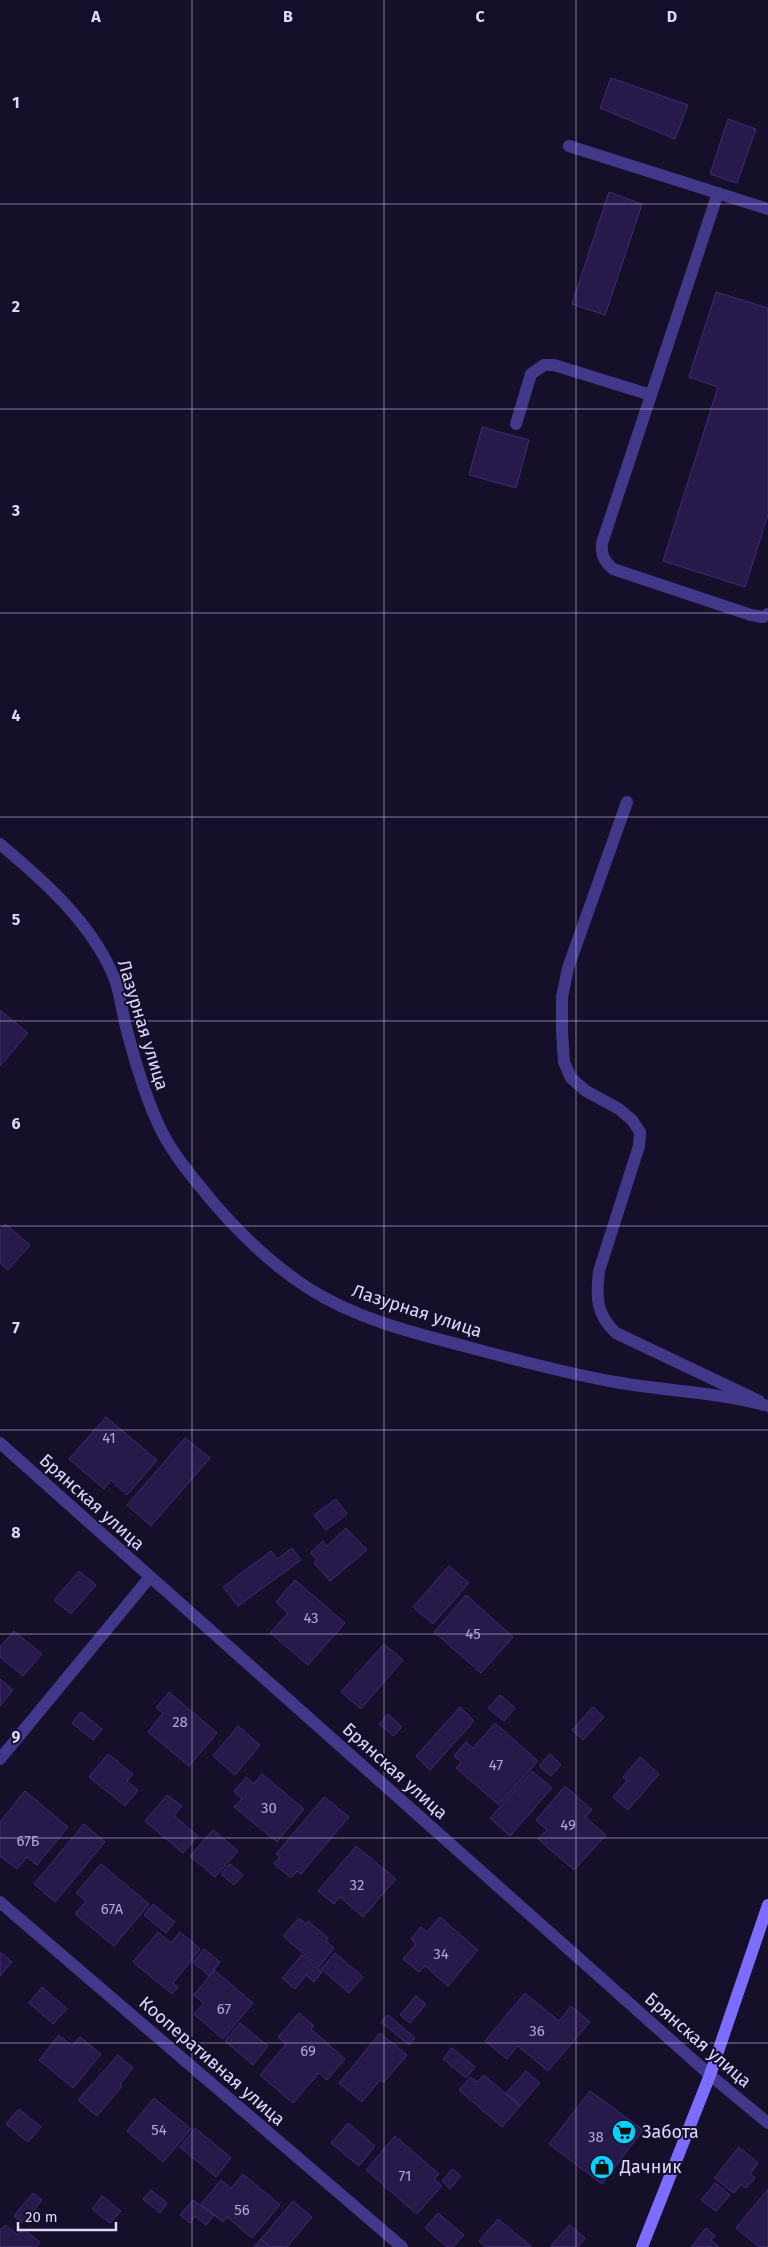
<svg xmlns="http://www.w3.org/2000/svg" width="768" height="2247" viewBox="0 0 768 2247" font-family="'Fira Sans',sans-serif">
  <rect width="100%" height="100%" fill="#150f29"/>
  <!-- building -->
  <g fill="#271a4a" stroke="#402b77">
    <path d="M611,78L688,105L675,139L600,108Z"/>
    <path d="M728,119L756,129L737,183L710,174Z"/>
    <path d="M609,192L642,204L605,315L572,304Z"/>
    <path d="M716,292L768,308V515L745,587L663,561L718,387L689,377Z"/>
    <path d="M482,427L529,440L516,488L469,475Z"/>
    <path d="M0,1010L28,1033L0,1066Z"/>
    <path d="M5,1224L30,1245L8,1270L0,1263V1230Z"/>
    <path d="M106,1417L157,1460L127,1495L111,1480L104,1489L69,1459Z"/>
    <path d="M185,1438L210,1458L151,1526L127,1505Z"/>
    <path d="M336,1499L347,1514L326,1530L314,1515Z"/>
    <path d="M346,1528L367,1550L330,1581L314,1563L317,1560L310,1553L323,1541L327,1546Z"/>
    <path d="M292,1548L301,1560L238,1606L223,1587L271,1551L277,1559Z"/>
    <path d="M449,1566L469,1583L433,1624L413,1607Z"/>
    <path d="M79,1571L96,1585L71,1614L54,1600Z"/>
    <path d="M295,1580L345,1623L308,1665L270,1633L288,1613L276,1602Z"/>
    <path d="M466,1595L513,1637L481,1673L434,1632Z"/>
    <path d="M14,1631L42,1654L23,1676L0,1657V1647Z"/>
    <path d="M384,1644L403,1660L361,1709L341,1692Z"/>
    <path d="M0,1679L13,1690L0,1706Z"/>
    <path d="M169,1692L217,1733L189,1766L148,1732L163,1713L156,1708Z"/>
    <path d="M500,1695L515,1708L504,1721L488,1708Z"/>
    <path d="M460,1707L474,1721L430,1770L416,1756Z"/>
    <path d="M593,1707L604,1717L583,1740L572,1730Z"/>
    <path d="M81,1712L102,1729L93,1740L72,1723Z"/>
    <path d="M388,1714L402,1727L393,1736L379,1724Z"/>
    <path d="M495,1723L538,1761L499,1805L456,1768L461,1762L454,1756L466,1742L473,1748Z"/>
    <path d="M238,1726L260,1745L235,1775L213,1756Z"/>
    <path d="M108,1754L133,1774L127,1781L138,1790L125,1806L89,1777Z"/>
    <path d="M550,1754L561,1765L551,1776L539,1766Z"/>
    <path d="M640,1757L659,1774L628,1810L613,1797L627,1781L623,1777Z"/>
    <path d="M532,1771L552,1788L510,1836L490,1818Z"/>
    <path d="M262,1774L304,1809L277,1842L234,1807L242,1799L234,1792L246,1777L254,1784Z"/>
    <path d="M565,1786L592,1810L585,1817L606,1835L574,1870L538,1839L547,1830L536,1820Z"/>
    <path d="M25,1791L68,1827L37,1865L27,1857L17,1869L0,1856V1822Z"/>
    <path d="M167,1795L182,1806L174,1816L198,1836L183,1853L145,1821Z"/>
    <path d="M324,1797L349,1817L301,1874L297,1871L291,1878L274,1864L280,1857L276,1854Z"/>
    <path d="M84,1824L105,1842L55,1902L34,1884Z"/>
    <path d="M213,1830L238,1851L215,1877L190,1856Z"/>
    <path d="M356,1846L396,1879L363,1917L340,1897L334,1904L318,1891Z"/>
    <path d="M101,1864L149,1904L114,1946L75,1914L86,1901L76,1893Z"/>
    <path d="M230,1864L243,1875L234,1885L221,1874Z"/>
    <path d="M153,1904L175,1922L166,1933L144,1915Z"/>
    <path d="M440,1917L478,1950L448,1986L425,1966L419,1972L403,1959L416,1944L411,1939L421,1927L427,1932Z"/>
    <path d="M299,1918L306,1924L308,1921L328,1938L326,1941L334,1948L319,1967L283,1936Z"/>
    <path d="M158,1932L171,1943L180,1932L200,1949L173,1983L178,1987L172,1994L133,1962Z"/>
    <path d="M204,1949L220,1962L209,1976L193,1962Z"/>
    <path d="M0,1952L12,1962L0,1976Z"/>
    <path d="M335,1953L363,1977L349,1993L321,1969Z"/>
    <path d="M302,1955L322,1972L314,1982L306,1975L295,1989L282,1978Z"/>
    <path d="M214,1970L253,2003L223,2039L194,2014L204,2003L194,1995Z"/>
    <path d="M42,1987L67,2009L53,2024L29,2003Z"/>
    <path d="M525,1993L559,2021L571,2006L590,2022L548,2071L518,2046L507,2059L485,2041Z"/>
    <path d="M416,1996L426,2004L410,2023L400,2015Z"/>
    <path d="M299,2013L314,2026L311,2029L345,2059L327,2080L319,2073L293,2103L260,2075L286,2044L278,2037Z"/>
    <path d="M388,2015L415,2038L409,2045L381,2022Z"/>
    <path d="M240,2023L268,2046L253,2065L225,2041Z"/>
    <path d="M380,2033L407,2055L384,2082L380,2080L362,2102L339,2083Z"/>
    <path d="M59,2035L72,2046L80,2037L101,2054L73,2088L39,2060Z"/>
    <path d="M452,2048L475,2067L466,2078L443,2059Z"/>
    <path d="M118,2055L133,2068L120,2084L122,2086L97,2116L78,2100Z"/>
    <path d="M526,2071L540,2083L520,2106L506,2093Z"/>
    <path d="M484,2075L520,2106L502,2127L459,2090L471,2077L477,2082Z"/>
    <path d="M590,2091L643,2130L602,2184L549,2144Z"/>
    <path d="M154,2098L191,2129L163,2162L127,2131Z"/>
    <path d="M19,2109L41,2127L28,2142L6,2124Z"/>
    <path d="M348,2123L375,2146L359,2166L331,2143Z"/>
    <path d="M195,2128L231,2158L216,2177L180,2147Z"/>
    <path d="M395,2136L439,2174L434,2179L442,2186L417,2214L366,2170Z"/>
    <path d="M739,2147L758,2163L750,2174L755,2178L746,2188L741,2184L734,2193L714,2178Z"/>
    <path d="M452,2169L461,2176L450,2189L442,2181Z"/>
    <path d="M243,2174L280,2205L252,2238L227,2217L223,2222L201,2204L221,2180L231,2188Z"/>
    <path d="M715,2183L730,2195L716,2211L701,2200Z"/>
    <path d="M768,2189V2247H759L736,2228Z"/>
    <path d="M151,2190L167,2203L160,2213L143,2199Z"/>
    <path d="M33,2193L42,2200L23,2223L14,2216Z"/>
    <path d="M102,2196L121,2211L110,2223L92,2209Z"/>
    <path d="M193,2200L214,2215L206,2225L195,2216L190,2223L180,2215Z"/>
    <path d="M293,2201L312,2217L287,2247H271L261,2239Z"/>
    <path d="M438,2213L464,2235L453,2247H447L425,2228Z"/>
    <path d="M498,2219L532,2247H485L479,2241Z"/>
    <path d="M5,2225L18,2235L23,2229L40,2242L36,2247H0V2230Z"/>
    <path d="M569,2225L585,2238L578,2247H550Z"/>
    <path d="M706,2228L715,2236L711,2240L719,2247H691Z"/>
    <path d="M261,2239L271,2247H254Z"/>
  </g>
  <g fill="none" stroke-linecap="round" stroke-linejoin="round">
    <!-- lane -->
    <g stroke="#413889" stroke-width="12">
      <path d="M569,146L768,209"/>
      <path d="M718,193L602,543C601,555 604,561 613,569L751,615L763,617L768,614"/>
      <path d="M516,424L531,374L544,365H554L651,395"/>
      <path d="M627,802L568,968L562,997V1032L564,1062L571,1078L586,1091L619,1109L632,1120L640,1132L639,1146L599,1271C596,1298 596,1314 616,1333L759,1401"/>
    </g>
    <!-- street -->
    <g stroke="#413889" stroke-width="12">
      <path d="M0,844C44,881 91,922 114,977C120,992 122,1011 126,1027C135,1062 145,1097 161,1130C174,1156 194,1179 212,1201C241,1235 271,1264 308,1288C356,1319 414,1333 468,1347C516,1360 565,1373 615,1382C666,1391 717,1392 768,1406"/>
      <path d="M0,1443L710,2075L768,2123"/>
      <path d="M0,1759L150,1577"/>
      <path d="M0,1902L402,2247"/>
    </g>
    <!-- secondary -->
    <path stroke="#7c6dff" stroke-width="12" d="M642,2247L710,2075L768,1905"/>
  </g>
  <!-- grid -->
  <path fill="none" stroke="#ded6ff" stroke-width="1" stroke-opacity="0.55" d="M192,0V2247M384,0V2247M576,0V2247M0,204H768M0,409H768M0,613H768M0,817H768M0,1021H768M0,1226H768M0,1430H768M0,1634H768M0,1838H768M0,2043H768"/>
  <!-- icons -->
  <defs>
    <g id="supermarket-disc" transform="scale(1.25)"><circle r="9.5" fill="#02d3ff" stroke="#150f29"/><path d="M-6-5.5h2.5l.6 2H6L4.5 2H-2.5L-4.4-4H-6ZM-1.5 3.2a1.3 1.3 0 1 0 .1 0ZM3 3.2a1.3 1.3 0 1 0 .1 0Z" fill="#111"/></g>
    <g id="shop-disc" transform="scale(1.25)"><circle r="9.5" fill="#02d3ff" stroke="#150f29"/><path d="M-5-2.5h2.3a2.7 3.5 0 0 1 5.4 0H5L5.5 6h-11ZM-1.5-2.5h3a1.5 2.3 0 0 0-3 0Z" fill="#111"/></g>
  </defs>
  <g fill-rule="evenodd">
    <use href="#supermarket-disc" x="624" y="2132"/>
    <use href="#shop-disc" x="602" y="2167"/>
  </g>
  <g text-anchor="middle" stroke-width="4" stroke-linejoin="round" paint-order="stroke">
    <!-- number labels -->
    <g font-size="15" fill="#b0a7d2">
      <text x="109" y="1443">41</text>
      <text x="311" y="1623">43</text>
      <text x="473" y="1639">45</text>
      <text x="180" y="1727">28</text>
      <text x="496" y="1770">47</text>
      <text x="269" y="1813">30</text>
      <text x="568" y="1830">49</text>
      <text x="28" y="1846">67Б</text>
      <text x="357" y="1890">32</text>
      <text x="112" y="1914">67А</text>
      <text x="441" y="1959">34</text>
      <text x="224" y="2014">67</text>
      <text x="537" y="2036">36</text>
      <text x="308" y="2056">69</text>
      <text x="159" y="2135">54</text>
      <text x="596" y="2142">38</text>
      <text x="405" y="2181">71</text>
      <text x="242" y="2215">56</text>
    </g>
    <!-- street labels -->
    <g font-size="18" fill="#ded6ff" stroke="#150f29">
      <text transform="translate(143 1025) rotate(73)" y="6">Лазурная улица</text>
      <text transform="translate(417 1311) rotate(18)" y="6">Лазурная улица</text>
      <text transform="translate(92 1502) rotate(42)" y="6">Брянская улица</text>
      <text transform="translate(395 1771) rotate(42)" y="6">Брянская улица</text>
      <text transform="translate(698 2040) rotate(41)" y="6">Брянская улица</text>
      <text transform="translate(212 2061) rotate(41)" y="6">Кооперативная улица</text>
    </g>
    <!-- poi labels -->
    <g font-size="18" fill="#ded6ff" stroke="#150f29" text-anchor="start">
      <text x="642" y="2138">Забота</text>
      <text x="620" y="2173">Дачник</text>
    </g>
  </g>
  <g font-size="16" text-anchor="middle" font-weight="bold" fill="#ded6ff" stroke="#150f29" stroke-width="4" stroke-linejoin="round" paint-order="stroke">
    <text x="96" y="22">A</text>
    <text x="288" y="22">B</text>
    <text x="480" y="22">C</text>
    <text x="672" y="22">D</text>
    <text x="16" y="108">1</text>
    <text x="16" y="312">2</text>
    <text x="16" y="516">3</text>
    <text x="16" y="721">4</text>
    <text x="16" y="925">5</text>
    <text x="16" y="1129">6</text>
    <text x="16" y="1333">7</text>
    <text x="16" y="1538">8</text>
    <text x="16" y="1742">9</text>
  </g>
  <!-- scale -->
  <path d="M18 2222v8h98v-8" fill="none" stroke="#ded6ff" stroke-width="2.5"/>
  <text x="25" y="2222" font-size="15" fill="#ded6ff" stroke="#150f29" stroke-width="4" paint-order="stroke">20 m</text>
</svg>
